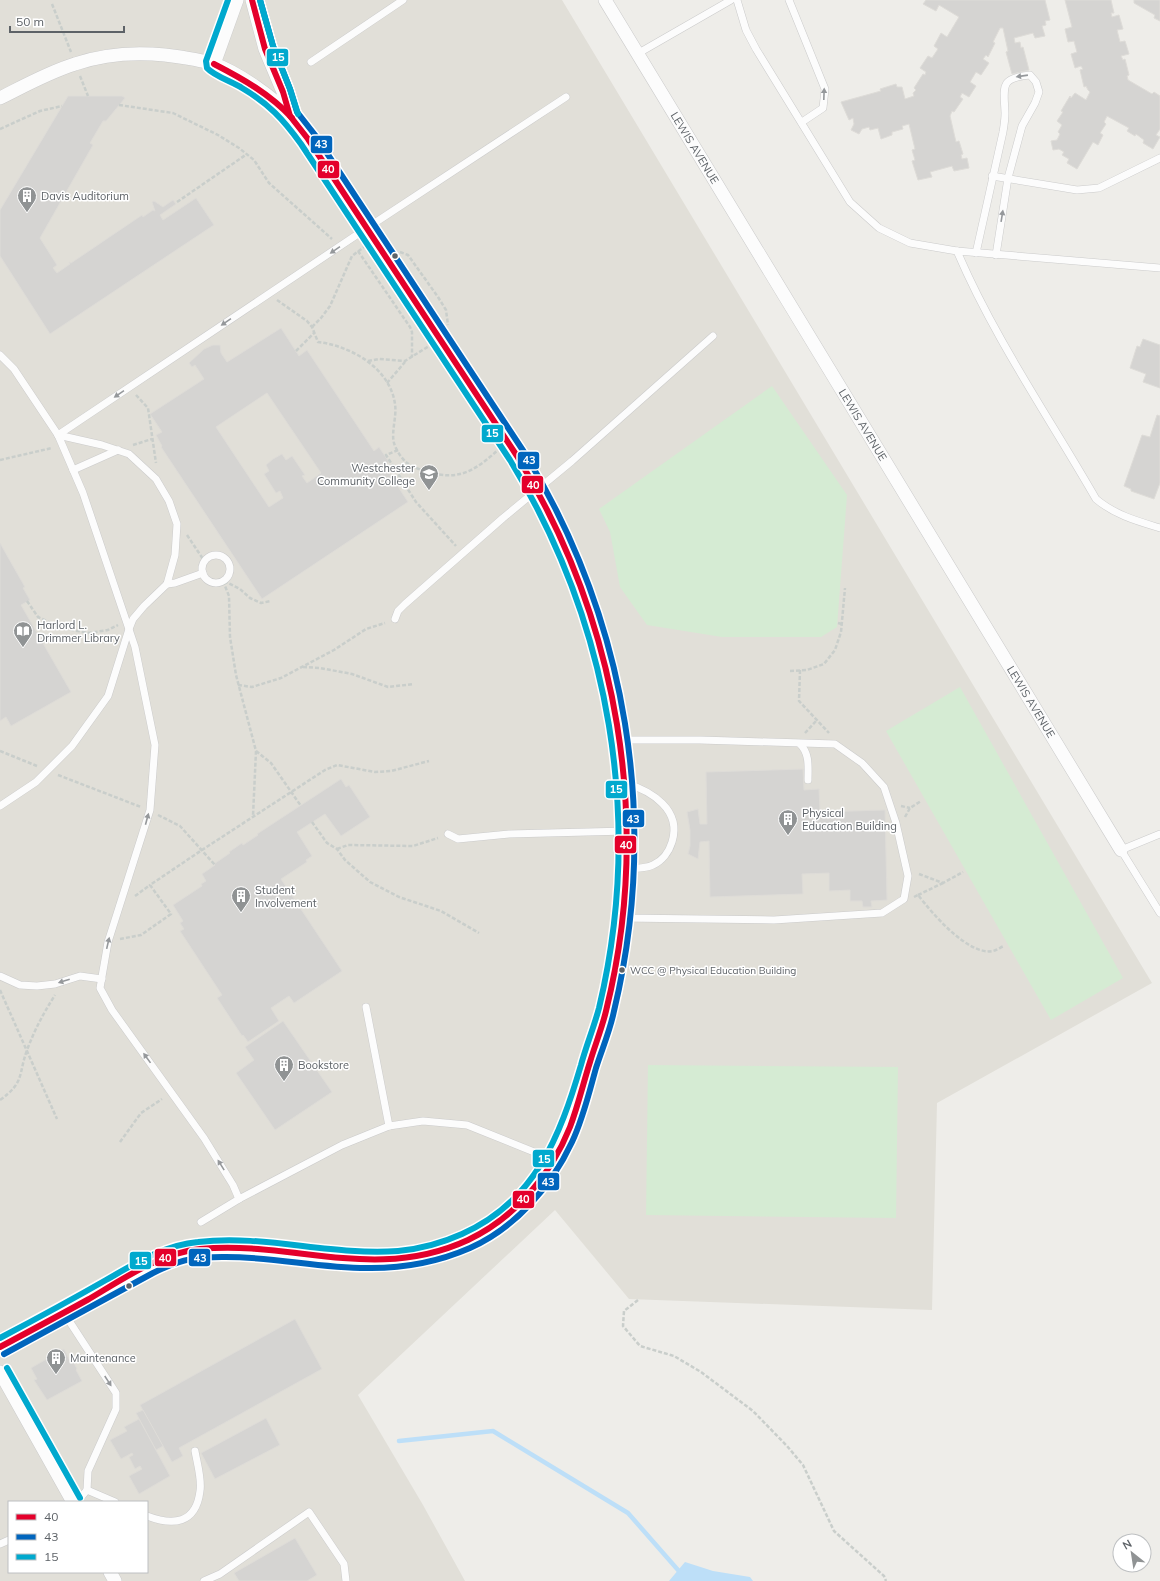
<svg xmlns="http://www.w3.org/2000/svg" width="1160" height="1581" viewBox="0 0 1160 1581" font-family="Mulish,sans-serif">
  <rect width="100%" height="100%" fill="#eeede9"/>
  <!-- education -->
  <path fill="#e1dfd8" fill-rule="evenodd" d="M0,0H562L1152,983L937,1103L932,1310L629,1299L555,1210L358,1395L423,1505L465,1581H0ZM9,1502H147V1572H9Z"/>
  <!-- green -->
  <g fill="#d5ebd3">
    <path d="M772,386L847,495L837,627L821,637H722L647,625L620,587L610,532L599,509Z"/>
    <path d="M960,687L1123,978L1051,1020L886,731Z"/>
    <path d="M648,1065L898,1067L896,1218L646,1215Z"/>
  </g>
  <!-- water -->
  <path fill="#bddff8" d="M685,1562L713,1571L750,1577L753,1581H669Z"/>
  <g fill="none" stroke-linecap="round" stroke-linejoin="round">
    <!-- stream -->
    <path stroke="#bddff8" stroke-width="4.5" d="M399,1441L493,1431L628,1513L678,1570"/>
  </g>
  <!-- building -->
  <g fill="#d5d4d2" stroke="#dedcd8" fill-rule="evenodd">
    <path d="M926,0H1045L1050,20L1045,21L1046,25L1042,26L1045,36L1035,38L1033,33L1014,38L1015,43L1020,42L1021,48L1023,47L1029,70L1012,74L1006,52L1008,51L1003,28H1000L993,42L995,43L988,57L986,55L983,59L989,63L981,75L976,72L970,82L976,86L969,97L962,93L960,97L963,99L954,112L952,111L950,116L956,142L959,141L963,154L961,155L962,159L967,158L969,168L954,171L952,166L930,172L932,177L918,180L912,161L915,160L912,150L915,149L909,124L902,126L903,129L892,132V135L881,139L878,128L870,130L869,127L862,129L859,134L851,130L854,124L853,118L849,120L841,102L881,91L880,89L896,84L897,87H902L905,99L914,96L913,93L916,90L914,88L923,74L925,75L926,72L920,68L928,56L932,58L938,49L934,46L941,33L947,37L959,17L939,5L936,11L923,4Z"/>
    <path d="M1065,0H1111L1114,13H1111L1112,17L1119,15L1123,29L1117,30L1120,42L1125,41L1129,54L1121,56L1123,60L1125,59L1129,75L1127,76L1128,80L1152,94L1154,92L1160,96V129L1156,135L1160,137L1153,149L1143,143L1144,140L1136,134L1135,136L1127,131L1129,128L1107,116L1104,122L1106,124L1100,133L1103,135L1098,145L1093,142L1077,169L1067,163L1069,159L1062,155L1064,152L1059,149L1053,150L1051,141L1057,140L1060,134L1058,132L1062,125L1057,121L1063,112L1061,111L1070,96L1071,98L1075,93L1086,100L1090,92L1088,90L1086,86L1084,87L1080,70L1083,69L1081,66L1075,68L1071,54L1077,52L1074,41L1068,42L1065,29L1072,27Z"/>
    <path d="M1134,0H1160V21L1154,18L1155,15L1134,3Z"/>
    <path d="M68,96H122L125,98L106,121H103L90,143L93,145L40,238L57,265L53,268L57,273L70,264L69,262L71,263L142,215L143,217L153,210L155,211L152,202L154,201L163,207L173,200L176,204L160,215L163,220L196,198L214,225L50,334L0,256V210Z"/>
    <path d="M281,328L299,356L307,350L374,451L379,447L389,462L384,465L408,502L262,599L161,447L162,446L156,435L162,432L150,414L204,379L195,365L192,367L189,363L204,349L213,345H220L221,353L227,362ZM267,393L321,473L307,483L302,476L305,475L292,456L286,460L282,454L273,459L266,465L269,471L264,474L276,493L280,491L283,498L269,507L216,427Z"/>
    <path d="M1143,339L1160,345V388L1143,382L1146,374L1130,368L1137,346L1140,347Z"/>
    <path d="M1157,415L1160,416V483L1154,499L1131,491V489L1124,486L1142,435L1150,437Z"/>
    <path d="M0,543L25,587L23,588L30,600L21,605L71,692L11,726L6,717L0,721Z"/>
    <path d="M803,769L804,790L819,789L820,812L885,810L887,900L871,901L872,907H863L862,901H850V890L829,891V873L802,874L803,894L710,897L709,841L700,842L698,859L688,854L690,846V830L687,812L698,809L700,824H707L706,772Z"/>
    <path d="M341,779L346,787L349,785L370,817L341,836L325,814L297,832L312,856L306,860L307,862L281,879L342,971L294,1003L289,996L271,1008L279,1021L248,1042L243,1035L242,1036L217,998L222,995L180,931L184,929L180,923L183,921L173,905L202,886L201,884L206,881L202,874L215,865L214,864L230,853L229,852L242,843L243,845L258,835L257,834Z"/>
    <path d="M283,1021L332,1092L275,1130L236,1073L254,1060L245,1047Z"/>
    <path d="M295,1319L322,1369L179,1448L183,1456L172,1462L140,1405Z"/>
    <path d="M64,1349L70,1361L72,1359L77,1369L76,1370L82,1381L47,1400L34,1380L37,1379L31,1368Z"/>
    <path d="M143,1410L163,1446L156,1450L136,1413Z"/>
    <path d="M266,1418L280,1445L215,1479L201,1453Z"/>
    <path d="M139,1419L170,1476L139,1494L129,1476L142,1469L140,1466L135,1469L129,1457L133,1455L132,1453L121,1459L110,1440L127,1431L124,1427Z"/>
    <path d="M295,1538L317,1575L307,1581H239L234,1573Z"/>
  </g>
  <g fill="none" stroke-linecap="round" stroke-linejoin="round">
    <!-- lane casing -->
    <g stroke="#cbcbcb" stroke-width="8">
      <g id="lane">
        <path d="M737,0L746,30L756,49L850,202L879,228L910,243L957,251L1160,268"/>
        <path d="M789,0L825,89L823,108L802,122"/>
        <path d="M637,54L731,0"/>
        <path d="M311,62L403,0"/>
        <path d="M992,176L1077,190L1099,188L1160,158"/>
        <path d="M957,251C994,338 1049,417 1096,499C1115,515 1137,521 1160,528"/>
        <path d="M976,253L1003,132C1004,126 1005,119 1005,113C1004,87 999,78 1030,75L1036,82L1039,92L1035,103L1022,126L1008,178L996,255"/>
        <path d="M0,355L14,369L58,435L83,493L135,647L155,745L150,810L108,942L100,988L112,1010L204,1138L233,1185L239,1199"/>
        <path d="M58,435L367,228L566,97"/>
        <path d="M73,470L118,450"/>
        <circle cx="216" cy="569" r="14"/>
        <path d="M167,584L175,583L203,573"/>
        <path d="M395,619L398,611L405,604L503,518L572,461L713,336"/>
        <path d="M619,740H700L835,744L862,763L884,787L896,823L908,876L904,899L882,913L774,920L622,918"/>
        <path d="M800,744C810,754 808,767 808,780"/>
        <path d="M625,783C652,791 682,810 672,842C669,852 662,861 653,865C645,869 634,868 626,869"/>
        <path d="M0,806L36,782L72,746L108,696L129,629L133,619L144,606L167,584L175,555L177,524L169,501L156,479L129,454L102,445L58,435"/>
        <path d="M448,834L458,839L509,834L627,831"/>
        <path d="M1160,834L1121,850L1160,913"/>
        <path d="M0,976L20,985L37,986L55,984L80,976L102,979"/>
        <path d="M366,1007L389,1126"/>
        <path d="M201,1222L239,1199L342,1145L389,1126L423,1121L467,1125L554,1160"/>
        <path d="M64,1313L116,1393V1409L88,1471L87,1490L77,1502"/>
        <path d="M87,1490L115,1502"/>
        <path d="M147,1516C173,1526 196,1524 200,1491C202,1479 197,1463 195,1451"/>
        <path d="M0,1544L9,1540"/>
        <path d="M204,1581L220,1574L309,1512L344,1564L346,1581"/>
      </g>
    </g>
    <!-- street casing -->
    <g stroke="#cbcbcb" stroke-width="14">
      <g id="street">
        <path d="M252,0L265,49L283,92L290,114"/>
        <path id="s1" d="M605,0L1121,850"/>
        <path d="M214,64L237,0"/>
        <path d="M0,98C24,86 49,72 75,64C104,54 135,52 165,55C181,57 198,59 214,64C237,72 275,98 291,117C297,124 302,132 308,139L509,442C528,474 546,506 561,539C601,627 627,735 627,832C627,889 620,946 608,1002C604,1024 595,1046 588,1067C580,1095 572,1126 559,1151C539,1189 505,1222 467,1241C405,1270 336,1259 271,1252C249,1250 217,1245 196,1249C162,1256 132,1275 102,1292C68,1310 34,1329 0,1347"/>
        <path d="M0,1372L73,1502"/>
        <path d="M110,1572L115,1581"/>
      </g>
    </g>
    <!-- path -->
    <g stroke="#c9cecb" stroke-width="2.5" stroke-dasharray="4 2" stroke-linecap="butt">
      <path d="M52,4L71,52"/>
      <path d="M80,76L88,96"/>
      <path d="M119,105L173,113L218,135L239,148L254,160L269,183L332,239"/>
      <path d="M0,129L40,111L62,106"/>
      <path d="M177,202L247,154"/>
      <path d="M358,251L410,327L412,332V357"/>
      <path d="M400,252L408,255L438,297L446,310L448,325"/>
      <path d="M277,300L307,321L312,327L318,342C351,346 390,368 395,404C397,416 391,432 394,443C396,450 402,459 407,463C421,472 444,478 460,474C474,471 488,459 498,450"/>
      <path d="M312,327L321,318L330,306L352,256L364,247"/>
      <path d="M296,351L314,333"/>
      <path d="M368,361L379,359L405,361L429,346"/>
      <path d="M387,383L405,362"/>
      <path d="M136,395L148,408L156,463"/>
      <path d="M133,445L152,439"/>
      <path d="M398,450L386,455L416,502L456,546"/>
      <path d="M0,460L52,448"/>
      <path d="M187,535L205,562"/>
      <path d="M223,581L229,596L230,637L236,675L256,751L253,816"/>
      <path d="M224,581L240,589L250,598L261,603L271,601"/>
      <path d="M27,601L38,617L61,628L89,633L108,630L118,625"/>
      <path d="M838,623L842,624"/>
      <path d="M303,667L320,668L352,674L388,687L414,684"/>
      <path d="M800,670L799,701L829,733"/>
      <path d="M790,671L807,670L824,664L835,650L841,632L845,588"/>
      <path d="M238,685L252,687L281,678L334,650L366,629L385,623"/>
      <path d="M805,733L817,720"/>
      <path d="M0,751L37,766"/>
      <path d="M256,751L271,763L301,806"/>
      <path d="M58,775L141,807"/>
      <path d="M901,806L910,808"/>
      <path d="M158,815L180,826L215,865"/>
      <path d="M905,817L910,808L921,801"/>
      <path d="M312,822L327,843L337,849L345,860L370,882L399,897L441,911L479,933"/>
      <path d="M337,849L348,845L413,846L438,838"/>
      <path d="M919,874L943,883L963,872"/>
      <path d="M918,895L943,883"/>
      <path d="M135,896L150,885"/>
      <path d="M914,897L918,895C932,913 968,956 993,951C997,950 1001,947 1004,946"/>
      <path d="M120,939L141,935L171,914L150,885L202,850L325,770L337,765L375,772L391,771L429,761"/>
      <path d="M0,990L57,1119"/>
      <path d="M0,1100C25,1082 18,1075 27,1050C35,1029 43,1014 55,995"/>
      <path d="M120,1142L141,1113L162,1099"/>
      <path d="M638,1300L624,1311L623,1326L640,1346L674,1356L701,1372L753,1411L787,1446L803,1465L834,1531L884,1576L886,1581"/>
    </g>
    <!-- lane -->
    <use href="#lane" stroke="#fcfcfc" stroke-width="7"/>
    <!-- street -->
    <use href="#street" stroke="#fcfcfc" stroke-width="13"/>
    <!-- bus-1 casing -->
    <g stroke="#fff" stroke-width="9">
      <g id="bus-1">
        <path d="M214,64C243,79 270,94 292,118"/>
        <path d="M0,1347C30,1331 60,1315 89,1299C123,1279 160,1253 200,1249C293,1240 375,1283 468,1240C515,1218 551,1175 570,1127C578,1106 583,1084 590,1062C595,1045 602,1028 606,1011C653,822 618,621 517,456L308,139L290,116L283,92L265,49L252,0"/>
      </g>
    </g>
    <!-- bus-2 casing -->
    <g stroke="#fff" stroke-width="9">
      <path id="bus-2" d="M4,1354L153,1273C165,1267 178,1261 192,1259C202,1257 212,1257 222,1257C272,1256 321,1269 371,1268C406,1268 438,1262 470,1248C515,1228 551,1187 572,1142C583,1119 589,1093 596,1068C602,1049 610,1031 614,1011C660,819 627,621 524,452L315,135L297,112L290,89L273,46L260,0"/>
    </g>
    <!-- bus-3 casing -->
    <g stroke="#fff" stroke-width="9">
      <g id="bus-3">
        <path d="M260,0L273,46L290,89L298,114"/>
        <path d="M0,1338C36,1319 71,1300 106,1280C134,1264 164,1245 198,1242C264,1234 331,1256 398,1251C420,1249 442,1243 462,1234C535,1202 560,1136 581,1065C586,1046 594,1027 599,1008C644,820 610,624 510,460L301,144C283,119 269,104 242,88C233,82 214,76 207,68L206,61L228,0"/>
        <path d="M7,1368L80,1498"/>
      </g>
    </g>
    <!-- bus-1 -->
    <use href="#bus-1" stroke="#e4002b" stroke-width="6"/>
    <!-- bus-2 -->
    <use href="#bus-2" stroke="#0065bd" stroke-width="6"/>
    <!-- bus-3 -->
    <use href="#bus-3" stroke="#00a9ce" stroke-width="6"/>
  </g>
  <!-- one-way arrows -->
  <defs><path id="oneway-solid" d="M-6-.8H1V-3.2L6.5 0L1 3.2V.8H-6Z"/></defs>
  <g fill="#95989b">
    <use href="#oneway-solid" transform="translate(1022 76) rotate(172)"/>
    <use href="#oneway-solid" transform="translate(824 94) rotate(-88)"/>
    <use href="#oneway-solid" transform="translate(1002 216) rotate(-81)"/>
    <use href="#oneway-solid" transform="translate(335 250) rotate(146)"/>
    <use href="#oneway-solid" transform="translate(226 322) rotate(146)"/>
    <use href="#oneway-solid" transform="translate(119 394) rotate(146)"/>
    <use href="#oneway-solid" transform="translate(147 819) rotate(-75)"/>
    <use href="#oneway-solid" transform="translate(108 943) rotate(-77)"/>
    <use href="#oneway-solid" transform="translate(64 981) rotate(163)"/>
    <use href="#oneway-solid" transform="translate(147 1058) rotate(-126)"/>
    <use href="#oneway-solid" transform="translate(221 1165) rotate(-122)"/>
    <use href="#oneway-solid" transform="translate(108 1381) rotate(57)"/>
  </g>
  <!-- icons -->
  <defs>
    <g id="building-pin" transform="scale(1)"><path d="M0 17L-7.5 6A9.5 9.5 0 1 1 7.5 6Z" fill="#909394" stroke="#fff"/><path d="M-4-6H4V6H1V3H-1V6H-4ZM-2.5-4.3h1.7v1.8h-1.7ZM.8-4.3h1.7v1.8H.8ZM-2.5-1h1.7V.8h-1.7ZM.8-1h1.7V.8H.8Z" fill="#fff"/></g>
    <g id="university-pin" transform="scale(1)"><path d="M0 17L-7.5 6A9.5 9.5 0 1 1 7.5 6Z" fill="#909394" stroke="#fff"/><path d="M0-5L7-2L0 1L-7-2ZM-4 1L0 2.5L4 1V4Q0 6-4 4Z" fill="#fff"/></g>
    <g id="library-pin" transform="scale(1)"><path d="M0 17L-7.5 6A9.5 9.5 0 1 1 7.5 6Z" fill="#909394" stroke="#fff"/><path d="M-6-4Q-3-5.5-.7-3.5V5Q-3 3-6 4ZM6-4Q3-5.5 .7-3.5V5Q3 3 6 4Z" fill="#fff"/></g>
  </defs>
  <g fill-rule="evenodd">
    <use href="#building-pin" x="27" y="196"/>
    <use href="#university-pin" x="429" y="474"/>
    <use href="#library-pin" x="23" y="631"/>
    <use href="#building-pin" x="788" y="819"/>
    <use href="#building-pin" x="241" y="896"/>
    <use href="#building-pin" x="284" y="1065"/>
    <use href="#building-pin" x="56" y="1358"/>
  </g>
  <!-- markers -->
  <g fill="#5d6267" stroke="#fff" stroke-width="1.5">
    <circle cx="395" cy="256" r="3.5"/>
    <circle cx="622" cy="970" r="3.5"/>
    <circle cx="129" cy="1286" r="3.5"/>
  </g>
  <g text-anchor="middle" stroke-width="3" stroke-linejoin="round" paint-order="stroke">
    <!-- bus labels -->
    <g font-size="10" fill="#5d6267" stroke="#fff" text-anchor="start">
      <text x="630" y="974">WCC @ Physical Education Building</text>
    </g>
    <!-- street labels -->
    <g font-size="11" fill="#5d6267" stroke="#fff">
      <text dy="4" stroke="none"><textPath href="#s1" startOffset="173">LEWIS AVENUE</textPath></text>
      <text dy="4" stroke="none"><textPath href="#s1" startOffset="497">LEWIS AVENUE</textPath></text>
      <text dy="4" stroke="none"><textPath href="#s1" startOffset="821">LEWIS AVENUE</textPath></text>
    </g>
    <!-- poi labels -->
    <g font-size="11" fill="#5d6267" stroke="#fff" text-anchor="start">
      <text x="41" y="200">Davis Auditorium</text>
      <text x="415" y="472" text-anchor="end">Westchester<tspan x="415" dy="13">Community College</tspan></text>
      <text x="37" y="629">Harlord L.<tspan x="37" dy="13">Drimmer Library</tspan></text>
      <text x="802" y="817">Physical<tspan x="802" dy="13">Education Building</tspan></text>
      <text x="255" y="894">Student<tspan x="255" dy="13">Involvement</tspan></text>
      <text x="298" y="1069">Bookstore</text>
      <text x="70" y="1362">Maintenance</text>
    </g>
  </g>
  <g stroke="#fff" stroke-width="1.5">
    <rect x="266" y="48" width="23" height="19" rx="4" fill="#00a9ce"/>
    <rect x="310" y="135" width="23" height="19" rx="4" fill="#0065bd"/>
    <rect x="317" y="160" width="23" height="19" rx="4" fill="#e4002b"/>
    <rect x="481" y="424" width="23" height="19" rx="4" fill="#00a9ce"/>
    <rect x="517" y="451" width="23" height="19" rx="4" fill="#0065bd"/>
    <rect x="521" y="475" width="23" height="19" rx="4" fill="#e4002b"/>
    <rect x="605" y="780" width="23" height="19" rx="4" fill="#00a9ce"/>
    <rect x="622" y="809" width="23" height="19" rx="4" fill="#0065bd"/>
    <rect x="614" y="835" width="23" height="19" rx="4" fill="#e4002b"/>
    <rect x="532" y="1149" width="23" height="19" rx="4" fill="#00a9ce"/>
    <rect x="537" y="1172" width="23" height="19" rx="4" fill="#0065bd"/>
    <rect x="512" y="1190" width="23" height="19" rx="4" fill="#e4002b"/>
    <rect x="154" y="1248" width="23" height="19" rx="4" fill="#e4002b"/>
    <rect x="188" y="1248" width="23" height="19" rx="4" fill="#0065bd"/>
    <rect x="129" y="1251" width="23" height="19" rx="4" fill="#00a9ce"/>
  </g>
  <g font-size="11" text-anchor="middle" font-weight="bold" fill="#fff">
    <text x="278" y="61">15</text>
    <text x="321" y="148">43</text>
    <text x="328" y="173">40</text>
    <text x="492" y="437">15</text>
    <text x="529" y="464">43</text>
    <text x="533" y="489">40</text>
    <text x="616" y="793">15</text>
    <text x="633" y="823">43</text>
    <text x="626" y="849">40</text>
    <text x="544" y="1163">15</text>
    <text x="548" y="1186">43</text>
    <text x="523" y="1203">40</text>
    <text x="165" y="1262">40</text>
    <text x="200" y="1262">43</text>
    <text x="141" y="1265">15</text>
  </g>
  <!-- legend -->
  <rect x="8" y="1501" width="140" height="72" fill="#ffffff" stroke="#bec0c2"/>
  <rect x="16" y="1514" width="20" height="6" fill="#e4002b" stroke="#bec0c2"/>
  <text x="44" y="1521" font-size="12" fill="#5d6267">40</text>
  <rect x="16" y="1534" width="20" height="6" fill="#0065bd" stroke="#bec0c2"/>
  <text x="44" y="1541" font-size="12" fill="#5d6267">43</text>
  <rect x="16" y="1554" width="20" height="6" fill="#00a9ce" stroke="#bec0c2"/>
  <text x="44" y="1561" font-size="12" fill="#5d6267">15</text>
  <!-- north arrow -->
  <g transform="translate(1132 1553) rotate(330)"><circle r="19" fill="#ffffff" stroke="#bec0c2"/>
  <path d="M0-3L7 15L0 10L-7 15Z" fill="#909394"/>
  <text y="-6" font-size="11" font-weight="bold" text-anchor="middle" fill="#5d6267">N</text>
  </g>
  <!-- scale -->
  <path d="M10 26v6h114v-6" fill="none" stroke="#5d6267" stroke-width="2"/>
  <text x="16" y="26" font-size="12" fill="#5d6267" stroke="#ffffff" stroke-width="3" paint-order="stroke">50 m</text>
</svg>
